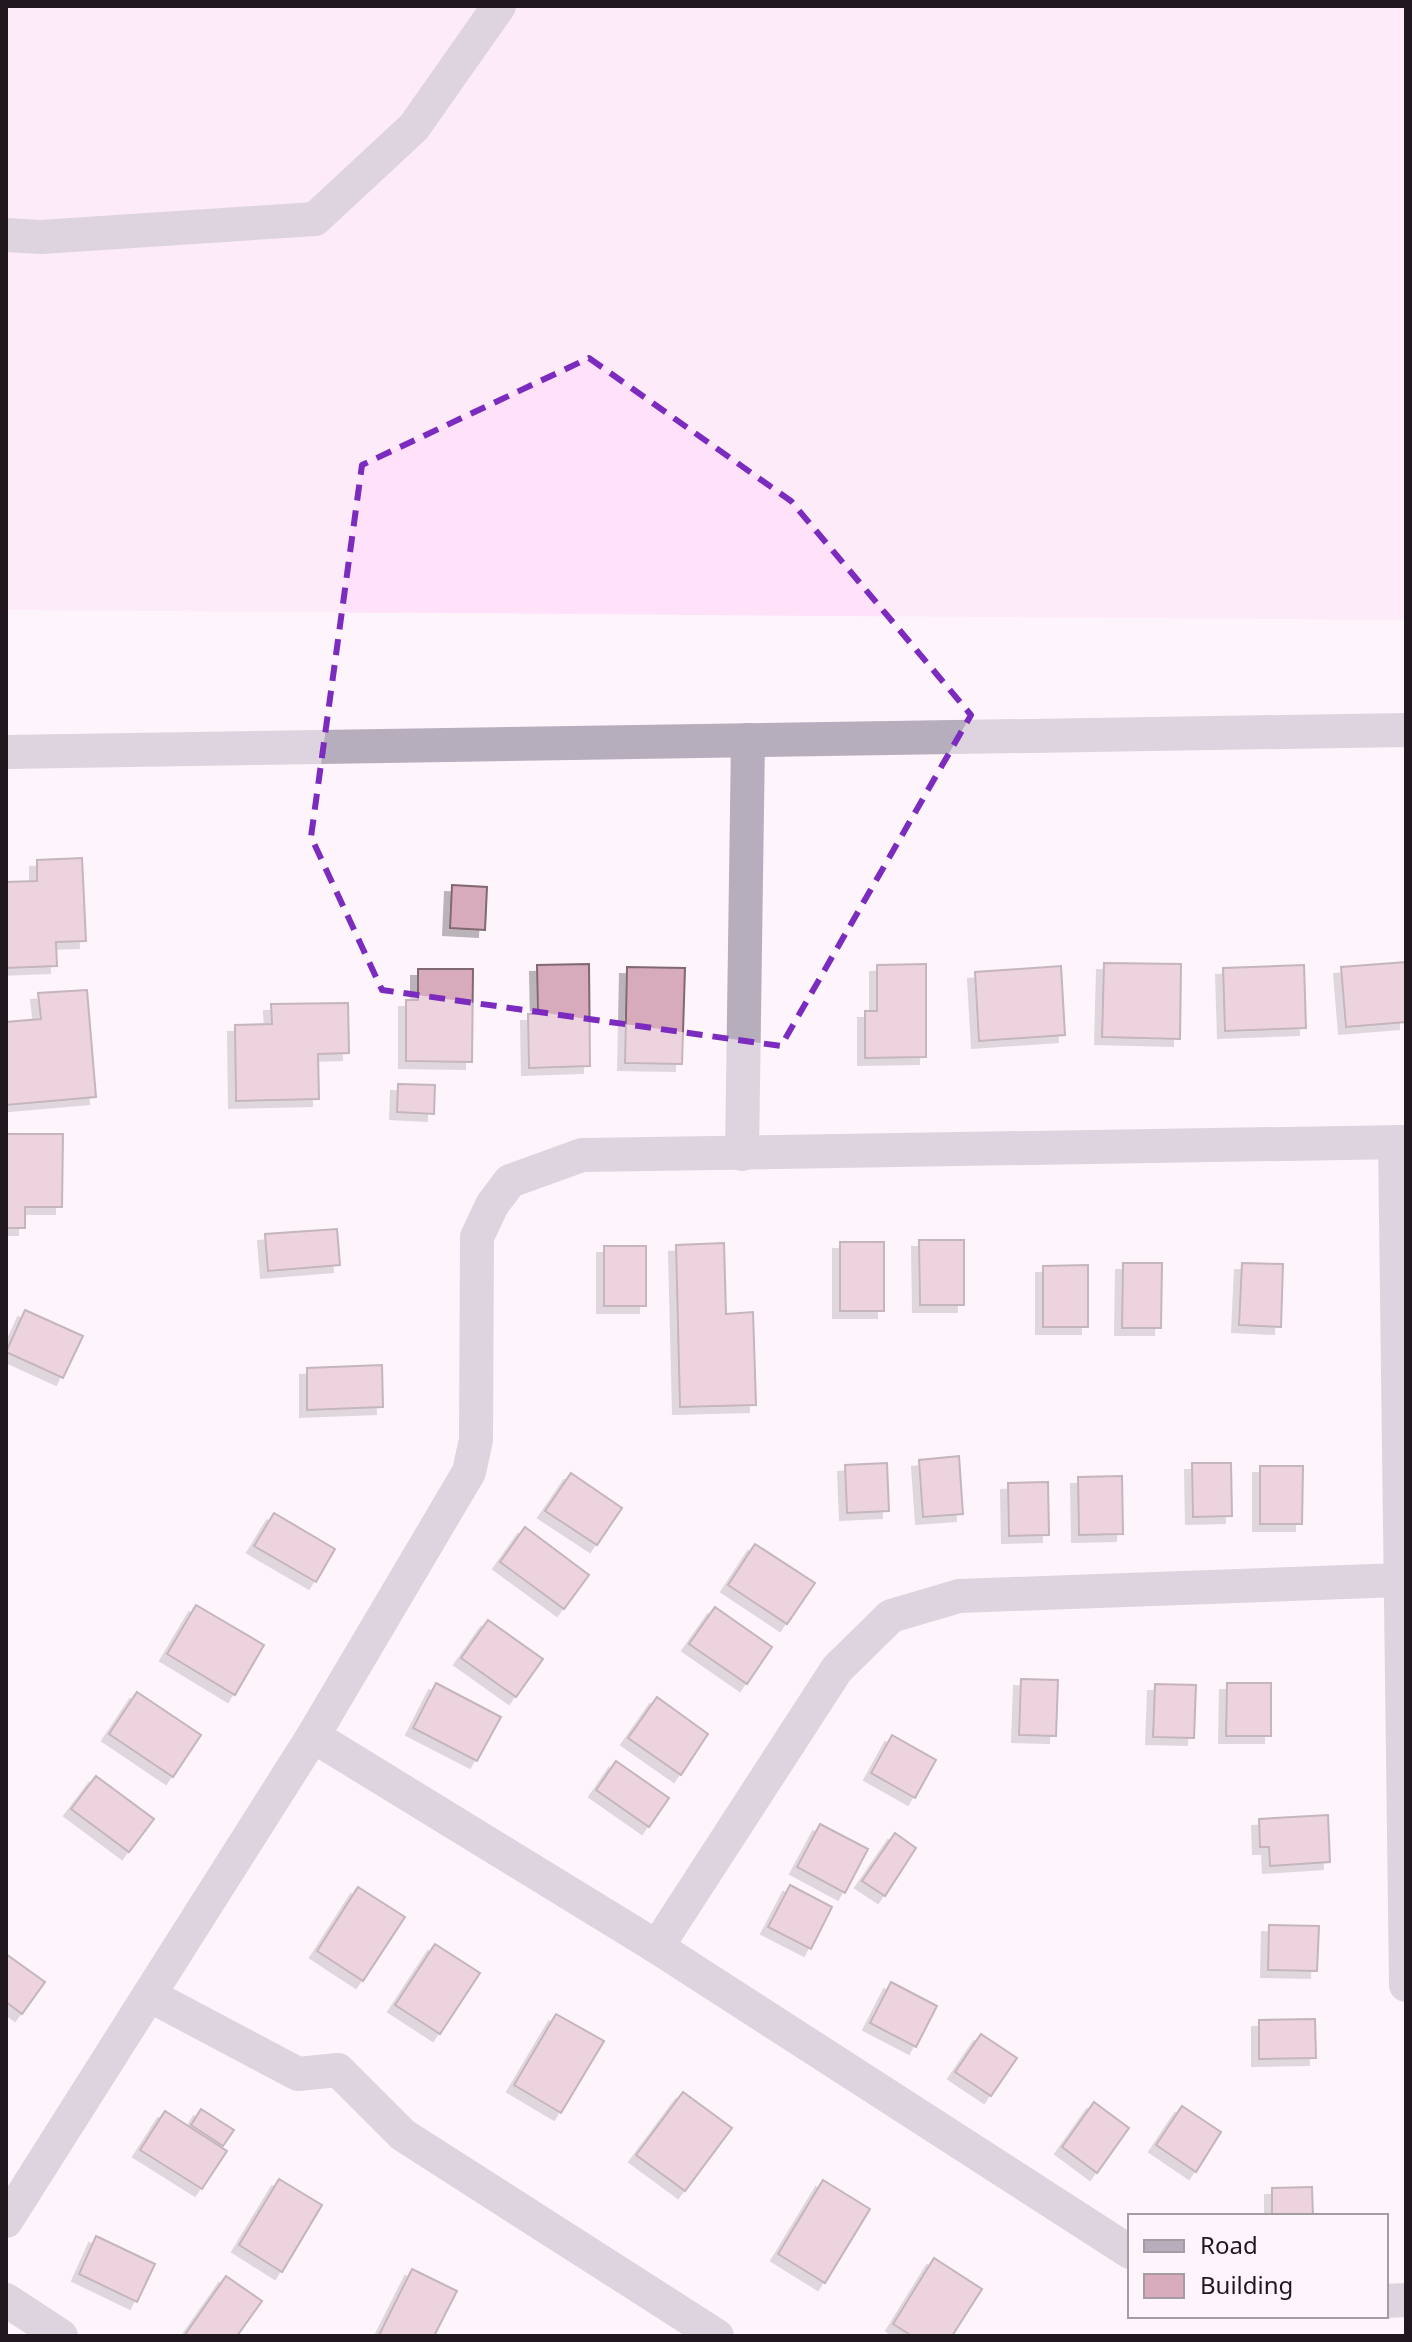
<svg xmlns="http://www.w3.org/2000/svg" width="1412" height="2342" viewBox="0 0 1412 2342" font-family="'Noto Sans',sans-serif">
  <defs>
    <filter id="shadow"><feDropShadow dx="-7" dy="7" stdDeviation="0" flood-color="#0004"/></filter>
  </defs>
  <rect width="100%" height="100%" fill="#fef4fc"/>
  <!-- built -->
  <path fill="#ffe1f9" d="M6,6H1406V620L6,610Z"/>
  <!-- building -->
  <g fill="#d7abbb" stroke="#806770" stroke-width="2" filter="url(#shadow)">
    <path d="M82,858L86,941L56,942L57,966L6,968V882L37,881V860Z"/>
    <path d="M452,885L487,887L485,930L450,928Z"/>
    <path d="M1406,962V1022L1346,1027L1341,967Z"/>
    <path d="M1104,963L1181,964L1180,1039L1102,1037Z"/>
    <path d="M589,964L590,1066L529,1068L528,1014H538L537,965Z"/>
    <path d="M926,964V1057L865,1058V1011H877V965Z"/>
    <path d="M1304,965L1306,1028L1225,1031L1223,968Z"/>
    <path d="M1061,966L1065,1035L979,1041L975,972Z"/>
    <path d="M627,967L685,968L682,1064L625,1063Z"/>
    <path d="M418,969H473L472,1062L406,1061V1000H418Z"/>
    <path d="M87,990L96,1097L6,1105V1022L41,1019L38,993Z"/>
    <path d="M348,1003L349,1053L318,1054L319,1099L236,1101L235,1025L272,1024L271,1004Z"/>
    <path d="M398,1084L435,1085L434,1114L397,1112Z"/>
    <path d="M6,1134H63L62,1207H25V1228H6Z"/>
    <path d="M337,1229L340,1265L268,1271L265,1234Z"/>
    <path d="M919,1240H964V1305H920Z"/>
    <rect x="840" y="1242" width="44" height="69"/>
    <path d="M724,1243L726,1314L753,1312L756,1405L680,1407L676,1245Z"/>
    <rect x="604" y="1246" width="42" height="60"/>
    <path d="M1123,1263H1162L1161,1328H1122Z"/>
    <path d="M1242,1263L1283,1264L1281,1327L1239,1325Z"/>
    <path d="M1088,1265V1327H1043V1266Z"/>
    <path d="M25,1310L83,1336L63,1378L6,1352Z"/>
    <path d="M382,1365L383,1407L307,1410V1368Z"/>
    <path d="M959,1456L963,1514L923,1517L919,1460Z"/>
    <path d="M887,1463L889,1511L847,1513L845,1465Z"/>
    <path d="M1192,1463H1231L1232,1516L1193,1517Z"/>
    <path d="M1260,1466H1303L1302,1524H1260Z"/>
    <path d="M571,1473L622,1508L597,1545L545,1511Z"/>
    <path d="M1122,1476L1123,1534L1079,1535L1078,1477Z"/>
    <path d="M1048,1482L1049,1535L1009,1536L1008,1483Z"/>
    <path d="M274,1513L335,1549L316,1582L254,1546Z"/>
    <path d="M525,1527L589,1575L564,1609L500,1562Z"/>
    <path d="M755,1544L815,1583L787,1624L728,1585Z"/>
    <path d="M196,1605L264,1645L235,1695L167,1654Z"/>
    <path d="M715,1607L772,1647L747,1684L689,1644Z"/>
    <path d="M488,1620L543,1659L516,1697L461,1658Z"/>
    <path d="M1021,1679L1058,1680L1056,1736L1019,1735Z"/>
    <path d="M436,1683L501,1717L477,1761L413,1728Z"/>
    <path d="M1227,1683H1271V1736H1226Z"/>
    <path d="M1155,1684L1196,1685L1194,1738L1153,1737Z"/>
    <path d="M137,1692L201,1735L173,1777L109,1734Z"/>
    <path d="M657,1697L708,1734L681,1775L628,1738Z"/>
    <path d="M892,1735L936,1760L915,1798L871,1773Z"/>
    <path d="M616,1761L669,1798L649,1827L596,1790Z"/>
    <path d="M96,1776L154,1819L129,1852L71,1809Z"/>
    <path d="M1328,1815L1330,1862L1270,1866L1269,1847H1260L1259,1819Z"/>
    <path d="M820,1824L868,1849L845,1893L797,1867Z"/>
    <path d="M895,1833L916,1848L885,1896L862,1881Z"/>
    <path d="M790,1885L832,1907L811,1949L768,1927Z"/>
    <path d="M358,1887L405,1917L363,1981L317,1951Z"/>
    <path d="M1269,1925L1319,1926L1317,1971L1268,1970Z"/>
    <path d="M435,1944L480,1973L440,2034L395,2005Z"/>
    <path d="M6,1954L45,1982L22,2014L6,2002Z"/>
    <path d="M891,1982L937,2006L916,2047L870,2023Z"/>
    <path d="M556,2014L604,2041L561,2113L514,2085Z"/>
    <path d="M1315,2019L1316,2058L1259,2059V2020Z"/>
    <path d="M981,2034L1017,2058L991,2096L955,2072Z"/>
    <path d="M683,2092L732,2128L685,2191L636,2155Z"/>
    <path d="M1094,2102L1129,2128L1097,2173L1062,2147Z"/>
    <path d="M1182,2106L1221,2132L1196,2172L1156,2145Z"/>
    <path d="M201,2109L234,2130L223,2146L191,2125Z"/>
    <path d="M165,2111L227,2151L202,2189L140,2150Z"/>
    <path d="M279,2179L322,2205L282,2272L239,2245Z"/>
    <path d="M823,2180L870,2209L825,2283L778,2254Z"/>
    <path d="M1312,2187L1313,2216H1272V2188Z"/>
    <path d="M96,2236L155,2264L137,2302L79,2274Z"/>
    <path d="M934,2258L982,2289L952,2336H912L893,2324Z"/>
    <path d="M412,2269L457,2291L434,2336H382L379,2335Z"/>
    <path d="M226,2276L262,2301L237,2336H184Z"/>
  </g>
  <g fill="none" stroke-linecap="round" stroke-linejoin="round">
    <!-- street -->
    <g stroke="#b6adbd" stroke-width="34">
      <path d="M6,235L41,237L315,219L414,127L499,6"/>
      <path d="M6,752L1406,730"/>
      <path d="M1395,1142L1406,1985"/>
      <path d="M742,1154L748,740"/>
      <path d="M313,1736L657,1947L1130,2252"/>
      <path d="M657,1947L837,1669L891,1616L959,1596L1400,1580"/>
      <path d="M149,1995L298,2074L338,2070L403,2135L717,2336"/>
      <path d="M6,2221L313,1736L469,1472L476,1440L477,1237L492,1205L510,1181L582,1155L1406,1142"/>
      <path d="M6,2300L61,2336"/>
      <path d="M1386,2301L1406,2300"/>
    </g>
  </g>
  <!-- marked area -->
  <path d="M0 0H1412V2342H0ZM589,358L791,501L971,715L781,1046L382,990L311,837L362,465Z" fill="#fef4fc" fill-opacity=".55" fill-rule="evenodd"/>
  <path fill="none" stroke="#7b2cbf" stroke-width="6" stroke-dasharray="16 10" stroke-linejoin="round" d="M589,358L791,501L971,715L781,1046L382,990L311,837L362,465Z"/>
  <!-- border -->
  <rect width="1412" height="2342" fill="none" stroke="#20181e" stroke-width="16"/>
  <!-- legend -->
  <rect x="1128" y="2214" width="260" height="104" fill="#fef4fc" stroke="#a59ca3" stroke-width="2"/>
  <rect x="1144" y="2240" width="40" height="12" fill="#b6adbd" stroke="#a59ca3" stroke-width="2"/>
  <text x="1200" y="2254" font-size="24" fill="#20181e">Road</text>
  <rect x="1144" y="2274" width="40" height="24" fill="#d7abbb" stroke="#a59ca3" stroke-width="2"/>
  <text x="1200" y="2294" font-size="24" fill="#20181e">Building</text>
</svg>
